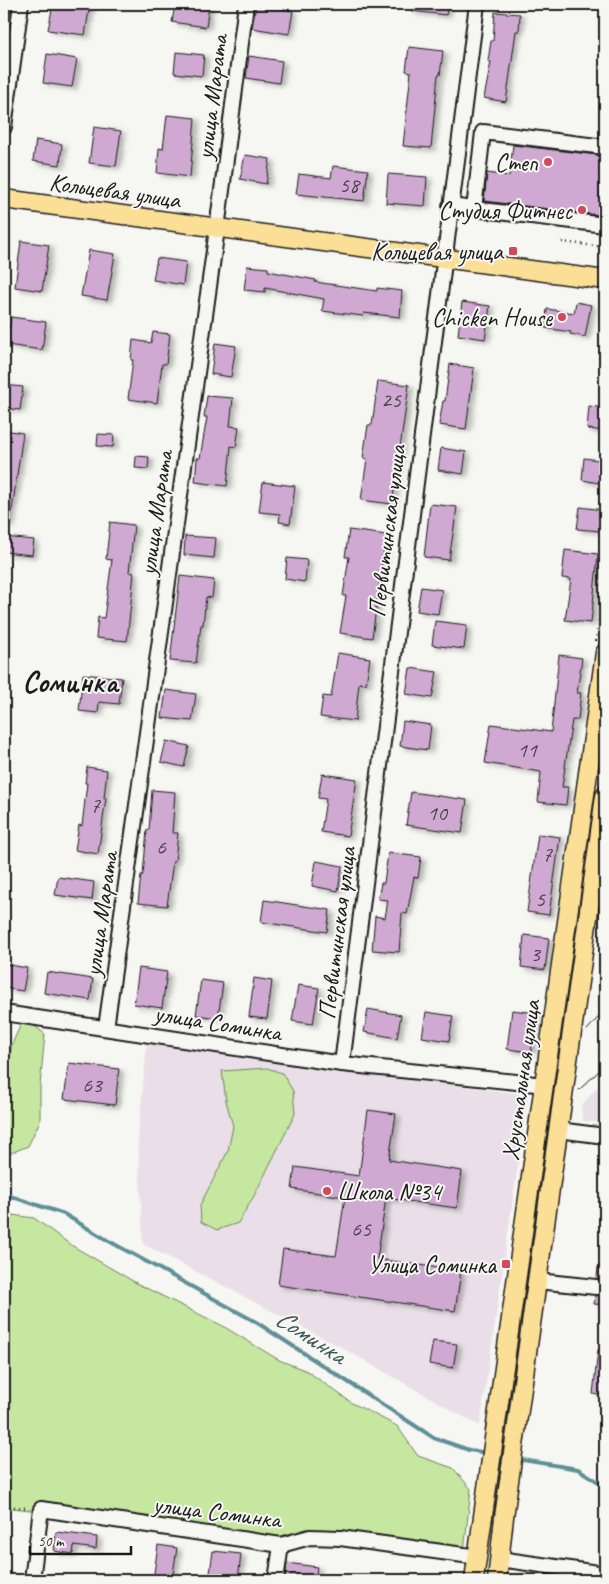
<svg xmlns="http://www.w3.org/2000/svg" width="609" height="1584" viewBox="0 0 609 1584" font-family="Caveat,sans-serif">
  <defs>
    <filter id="shadow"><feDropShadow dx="4.5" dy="2.5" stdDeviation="2.5" flood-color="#0004"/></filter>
  </defs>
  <rect width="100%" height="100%" fill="#f6f6f2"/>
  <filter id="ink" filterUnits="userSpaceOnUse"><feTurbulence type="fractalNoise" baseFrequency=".02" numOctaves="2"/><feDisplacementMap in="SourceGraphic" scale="10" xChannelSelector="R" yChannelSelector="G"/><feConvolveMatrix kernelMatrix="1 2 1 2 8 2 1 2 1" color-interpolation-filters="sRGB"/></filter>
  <g filter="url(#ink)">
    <!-- built -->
    <g fill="#eadfe8">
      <path d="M605,958V1023L601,1016L599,1003Z"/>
      <path d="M147,1044L528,1095L480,1426L339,1346L143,1244L138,1138Z"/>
      <path d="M605,1078V1123L583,1121L581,1106Z"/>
    </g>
    <!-- green -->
    <g fill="#c5e79f" stroke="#70825e">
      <path d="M21,1024L33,1025L45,1034L40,1086V1121L28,1146L11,1153H4V1070L7,1069L12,1044Z"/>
      <path d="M267,1068L282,1073L293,1091L295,1114L254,1196L238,1223L217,1230L201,1222L200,1205L228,1151L233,1126L226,1101L222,1071Z"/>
      <path d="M4,1214L34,1218L71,1245L138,1284L221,1325L279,1360L307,1371L352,1403L397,1426L418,1456L453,1468L471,1489L463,1560L4,1507Z"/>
    </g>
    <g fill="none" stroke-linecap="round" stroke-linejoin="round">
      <!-- stream -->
      <g stroke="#5f8f96" stroke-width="4">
        <path d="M4,1194L64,1214L107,1240L256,1322L434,1438L469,1450L488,1453"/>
        <path d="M517,1459L578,1469L605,1486"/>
      </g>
    </g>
    <!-- building -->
    <g fill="#cfa9d2" stroke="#1c1c1c" filter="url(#shadow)">
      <path d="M53,4H90L85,35L48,30Z"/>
      <path d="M175,4L209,5L206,27L172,22Z"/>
      <path d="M411,4H448L446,15L411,11Z"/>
      <path d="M256,5L293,11L289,34L252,28Z"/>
      <path d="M495,12L520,14L519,31H516L506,102L484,98L491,62L488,61L491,41H493Z"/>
      <path d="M409,47L443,51L440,75H438L431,148L403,146L411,72L406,71Z"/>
      <path d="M176,52L204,55L202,76L174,73Z"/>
      <path d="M47,54L77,59L72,87L43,83Z"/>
      <path d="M249,56L282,61L279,83L246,78Z"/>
      <path d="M167,115L195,118L190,177L157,173L159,148L163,149Z"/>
      <path d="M94,127L121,131L116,166L89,163Z"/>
      <path d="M36,140L62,144L60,165L33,161Z"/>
      <path d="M513,145L605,156L598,215L484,201L487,173L509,176Z"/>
      <path d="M245,155L270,159L266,184L240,179Z"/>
      <path d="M333,166L368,170L364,201L296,194L299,174L331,178Z"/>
      <path d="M388,174L427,177L425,206L386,203Z"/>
      <path d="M21,241L49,245L42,291L15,287Z"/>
      <path d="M89,250L115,254L107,300L81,296Z"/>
      <path d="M157,258L186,262L183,285L153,280Z"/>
      <path d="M247,266L268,268V271L316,280L315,282L377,291V288L402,291L400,317L364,313L363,316L322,311L324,299L265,288V292L244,290Z"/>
      <path d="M462,302L490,306L485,339L458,335Z"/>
      <path d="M576,302L591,305L585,337L570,334L571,332L545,328L547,309L574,313Z"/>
      <path d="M11,317L46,322L42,350L7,345Z"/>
      <path d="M153,332L170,334L166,364H162L157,403L128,399L133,360H131L133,340L151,343Z"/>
      <path d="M215,343L236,346L231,377L211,374Z"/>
      <path d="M450,364L474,368L466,429L439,425L443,401H445Z"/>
      <path d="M378,381L409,385L392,504L361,500L367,459L363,458L368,425H372Z"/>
      <path d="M4,385L23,387L20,410L4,408Z"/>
      <path d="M207,396L233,398L230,426L239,427L236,447L231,446L227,486L195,482L197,458H200L207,417H204Z"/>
      <path d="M589,406L605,408V431L587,429Z"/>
      <path d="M4,430L23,433L10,524H4Z"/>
      <path d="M98,434L114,435L113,447L97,446Z"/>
      <path d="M441,448L466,452L463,474L438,470Z"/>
      <path d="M136,456L149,457L148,469L135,468Z"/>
      <path d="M584,458L605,461V484L582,480Z"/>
      <path d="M263,482L295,486L290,524L279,522L280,514L259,512Z"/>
      <path d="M430,504L457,507L449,560L424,557Z"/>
      <path d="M580,507L603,510L601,531L577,529Z"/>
      <path d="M110,522L134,525L129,572L134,573L127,641L96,638L98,617L104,618L112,560L106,559Z"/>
      <path d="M349,530L386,535L372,638L340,633L346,596H343L349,557H345Z"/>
      <path d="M185,536L216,538L214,558L184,555Z"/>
      <path d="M4,537L34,540L32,555L4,552Z"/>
      <path d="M565,550L598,554L591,623L565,620L571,579L562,578Z"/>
      <path d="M287,558L307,560L305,582L285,579Z"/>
      <path d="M180,576L214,580L212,598L206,597L203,625H201L196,663L170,661Z"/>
      <path d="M421,587L442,590L438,614L417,611Z"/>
      <path d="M435,621L467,625L464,649L432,645Z"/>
      <path d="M338,653L370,658L366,684L359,683L355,721L320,717L323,696L331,697Z"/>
      <path d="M559,655L582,658L577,693H581L578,720H572L562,787H568L566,805L538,802L541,772L485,763L491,724L551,732Z"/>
      <path d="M410,668L437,672L432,698L406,694Z"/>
      <path d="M83,674L122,678L119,704L99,702L98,713L79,711Z"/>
      <path d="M166,690L196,694L192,721L162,718Z"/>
      <path d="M403,721L431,725L428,750L400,746Z"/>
      <path d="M166,741L189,746L184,767L161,762Z"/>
      <path d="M87,767L107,770L104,798H106L98,854L75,850L79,825L82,826L87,783H85Z"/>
      <path d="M322,774L357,779L348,836L321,832L326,799L318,798Z"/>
      <path d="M152,790L175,792L172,833H178L175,861H173L167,906L138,903L141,875H143L147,830H149Z"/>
      <path d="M411,792L467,800L462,833L406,825Z"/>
      <path d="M538,834L560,837L549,915L527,912Z"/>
      <path d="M388,853L421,857L418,878L414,877L407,914L402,913L399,952L372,950L375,916L385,918L388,900L378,899L381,883H384Z"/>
      <path d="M316,861L342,866L338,891L312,886Z"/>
      <path d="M58,877L94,882L92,900L55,895Z"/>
      <path d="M264,900L330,910L327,932L261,922Z"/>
      <path d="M524,935L549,938L545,970L521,967Z"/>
      <path d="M4,964L27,968L23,991L4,988Z"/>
      <path d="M139,968L167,972L162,1008L134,1004Z"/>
      <path d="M47,972L93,979L90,1000L44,993Z"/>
      <path d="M254,978L272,981L267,1019L249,1017Z"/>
      <path d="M201,980L223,983L218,1018L196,1015Z"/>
      <path d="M298,985L319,988L313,1024L292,1021Z"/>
      <path d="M368,1009L401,1015L397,1038L364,1032Z"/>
      <path d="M512,1010L536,1013L531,1052L507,1049Z"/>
      <path d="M426,1012L453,1016L449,1041L422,1037Z"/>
      <path d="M69,1063L119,1069L115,1105L64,1099Z"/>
      <path d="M368,1110L396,1114L389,1160L462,1171L457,1208L386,1198L377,1259L461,1271L455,1311L278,1285L283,1249L336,1256L345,1197L292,1189L295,1167L359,1176Z"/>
      <path d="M598,1267H605V1305L594,1304L595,1296L600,1295L605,1288L604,1283L597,1278Z"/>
      <path d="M433,1341L457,1344L453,1368L429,1364Z"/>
      <path d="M598,1350H605V1396L593,1394Z"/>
      <path d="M56,1532L97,1537L96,1549L74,1546L73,1554L54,1551Z"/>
      <path d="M158,1545L177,1548L172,1580H153Z"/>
      <path d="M213,1551L241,1554L238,1580H209Z"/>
      <path d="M287,1563L317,1567L315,1580H285Z"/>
    </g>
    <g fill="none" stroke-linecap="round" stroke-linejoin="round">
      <!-- minor casing -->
      <g stroke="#1c1c1c" stroke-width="18">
        <g id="minor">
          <path d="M4,127L21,4"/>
          <path d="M450,206L605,225"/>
          <path d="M474,209L483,132L605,147"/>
          <path d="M4,1013L342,1064L545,1085"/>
          <path d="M106,1028L217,229L246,4"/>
          <path d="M342,1064L477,4"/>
          <path d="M558,1130L605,1136"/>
          <path d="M537,1281L596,1287"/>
          <path d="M499,1559L605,1574"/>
          <path d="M32,1580L41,1509L281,1545L310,1537L340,1538L478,1557"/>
          <path d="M276,1580L281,1545"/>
        </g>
      </g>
      <!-- major casing -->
      <g stroke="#1c1c1c" stroke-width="21">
        <g id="major">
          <path d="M4,199L605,280"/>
          <path d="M474,1580L605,653"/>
          <path d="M497,1580L504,1517L605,796"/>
        </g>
      </g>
      <!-- path -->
      <g stroke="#1c1c1c" stroke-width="2.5" stroke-dasharray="1 4" stroke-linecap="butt">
        <path d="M4,234L6,215"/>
        <path d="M562,242L605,247"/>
        <path d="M596,641L605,575"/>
        <path d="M4,1506L27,1508"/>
      </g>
      <!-- minor -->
      <use href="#minor" stroke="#f6f6f2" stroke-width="14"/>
      <!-- major -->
      <use href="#major" stroke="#fbdf96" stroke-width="18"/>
      <!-- tram -->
      <g stroke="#1c1c1c" stroke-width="1">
        <path d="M587,1030L605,1010"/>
        <path d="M579,1090L599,1071L605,1068"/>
      </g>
    </g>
  </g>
  <!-- markers -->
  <g fill="#d1495b" stroke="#f6f6f2" stroke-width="2">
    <circle cx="548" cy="162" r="5"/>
    <circle cx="582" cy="210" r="5"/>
    <rect x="508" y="246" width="10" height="10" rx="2.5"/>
    <circle cx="562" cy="317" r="5"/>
    <circle cx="327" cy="1191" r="5"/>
    <rect x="501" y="1259" width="10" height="10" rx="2.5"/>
  </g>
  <g text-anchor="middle" stroke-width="4" stroke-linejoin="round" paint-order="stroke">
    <!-- number labels -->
    <g font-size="22" fill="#493f4a">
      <text x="349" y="192">58</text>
      <text x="391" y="407">25</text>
      <text x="527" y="757">11</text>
      <text x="95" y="812">7</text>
      <text x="437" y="820">10</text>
      <text x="161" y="854">6</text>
      <text x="547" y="861">7</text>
      <text x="540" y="906">5</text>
      <text x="535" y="961">3</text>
      <text x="92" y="1092">63</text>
      <text x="361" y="1236">65</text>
    </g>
    <!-- street labels -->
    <g font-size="25" fill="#1c1c1c" stroke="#f6f6f2">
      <text transform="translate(211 97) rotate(-83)" y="9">улица Марата</text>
      <text transform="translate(115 190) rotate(8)" y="9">Кольцевая улица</text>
      <text transform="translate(155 513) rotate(-82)" y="9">улица Марата</text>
      <text transform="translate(386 531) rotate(-83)" y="9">Первитинская улица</text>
      <text transform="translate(100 914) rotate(-82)" y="9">улица Марата</text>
      <text transform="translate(336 933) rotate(-83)" y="9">Первитинская улица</text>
      <text transform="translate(218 1022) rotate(9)" y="9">улица Соминка</text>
      <text transform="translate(520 1080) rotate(-82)" y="9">Хрустальная улица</text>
      <text transform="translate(217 1511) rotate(7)" y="9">улица Соминка</text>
    </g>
    <!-- poi labels -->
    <g font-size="25" fill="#1c1c1c" stroke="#f6f6f2" text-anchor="end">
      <text x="538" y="171">Степ</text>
      <text x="572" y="219">Студия Фитнес</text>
      <text x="503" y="260">Кольцевая улица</text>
      <text x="552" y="326">Chicken House</text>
      <text x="337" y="1200" text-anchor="start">Школа №34</text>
      <text x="496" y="1273">Улица Соминка</text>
    </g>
    <!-- water labels -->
    <g font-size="26" font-style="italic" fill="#3e5659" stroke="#f6f6f2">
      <text transform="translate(311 1336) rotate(33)" y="9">Соминка</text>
    </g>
    <!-- district labels -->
    <g font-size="30" font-weight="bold" fill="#1c1c1c" stroke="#f6f6f2">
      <text x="70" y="692">Соминка</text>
    </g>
  </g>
  <!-- margin -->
  <rect width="609" height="1584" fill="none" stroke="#f6f6f2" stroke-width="20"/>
  <rect x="10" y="10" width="589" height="1564" fill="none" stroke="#1c1c1c" stroke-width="2" filter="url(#ink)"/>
  <!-- scale -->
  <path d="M30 1546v8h101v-8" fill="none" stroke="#1c1c1c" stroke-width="2.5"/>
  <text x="38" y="1546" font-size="15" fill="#1c1c1c" stroke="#f6f6f2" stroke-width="4" paint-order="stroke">50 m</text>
</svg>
